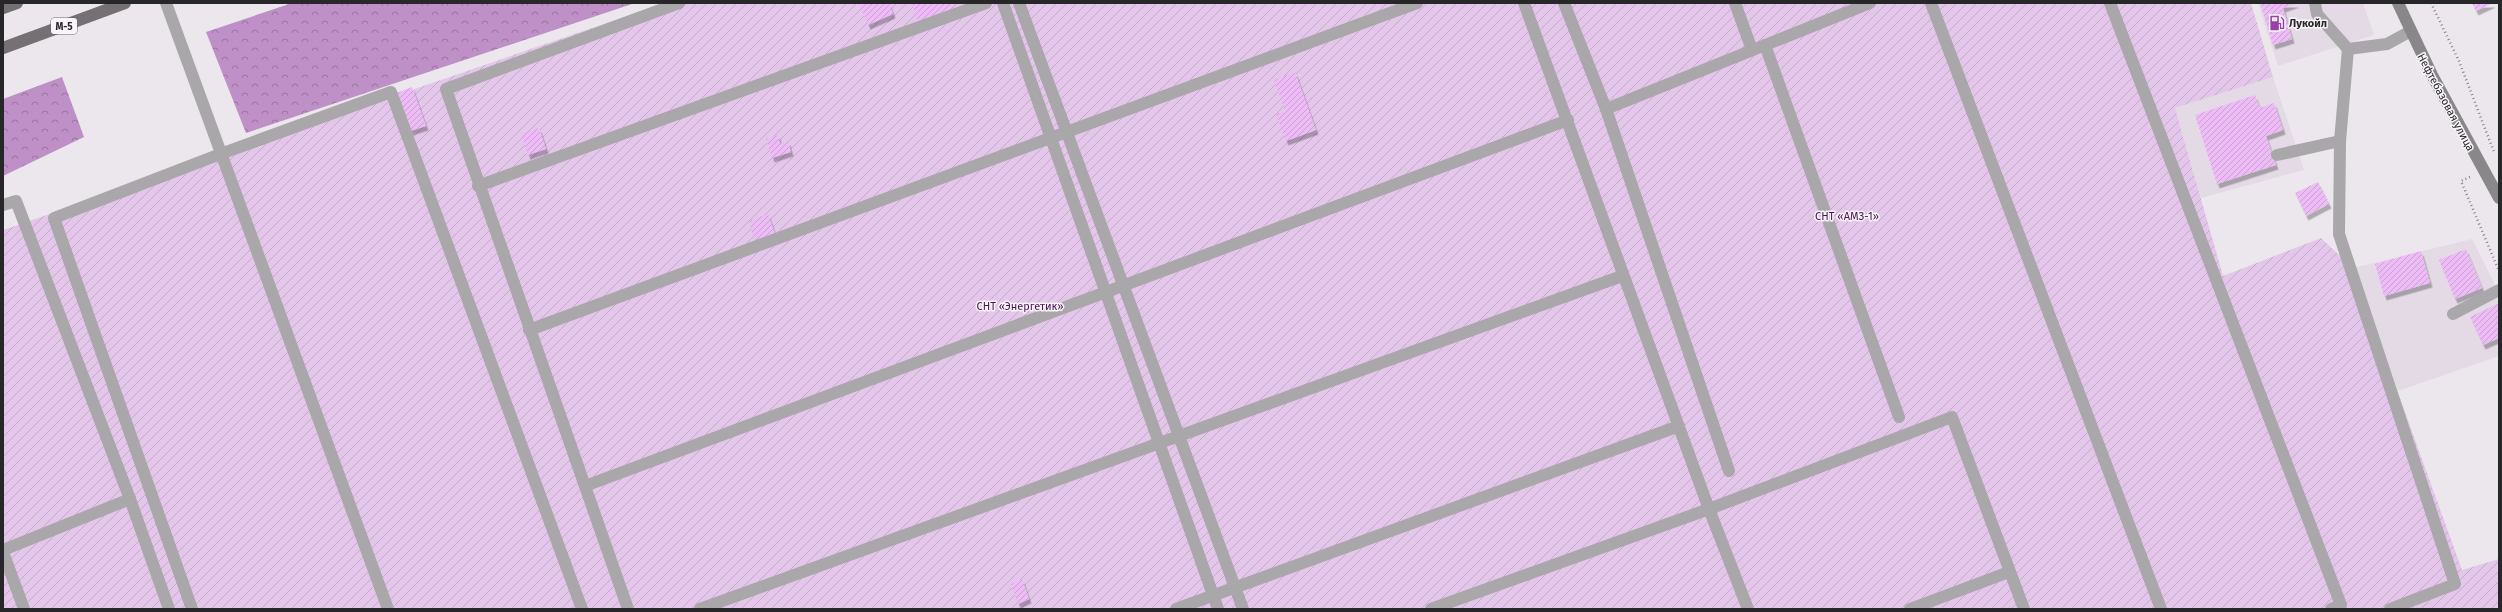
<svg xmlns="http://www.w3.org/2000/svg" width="2502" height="612" viewBox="0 0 2502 612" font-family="'Fira Sans',sans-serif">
  <defs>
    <pattern id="forest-crowns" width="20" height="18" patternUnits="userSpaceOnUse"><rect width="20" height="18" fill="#bf90c8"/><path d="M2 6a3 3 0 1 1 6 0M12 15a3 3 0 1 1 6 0" fill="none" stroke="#9b75a2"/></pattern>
    <pattern id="garden-furrows" width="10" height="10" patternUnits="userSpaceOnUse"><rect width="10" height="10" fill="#e4c6ea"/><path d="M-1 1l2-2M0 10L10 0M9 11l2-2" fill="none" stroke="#c4aac9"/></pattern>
    <pattern id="building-hatch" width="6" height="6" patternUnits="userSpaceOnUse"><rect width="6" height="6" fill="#edbcf6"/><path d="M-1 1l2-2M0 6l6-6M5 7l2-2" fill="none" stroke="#cba1d3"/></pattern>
    <filter id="shadow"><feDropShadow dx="2.5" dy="4.5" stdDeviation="0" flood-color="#0004"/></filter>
  </defs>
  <rect width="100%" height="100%" fill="#ece7ed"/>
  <!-- built -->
  <g fill="#e4dae5">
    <path d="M2258,3H2363L2374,35L2278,66Z"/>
    <path d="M2273,77L2304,170L2201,198L2175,108Z"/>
    <path d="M2472,239L2499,293V356L2398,391L2353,268Z"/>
  </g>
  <!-- forest -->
  <g fill="url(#forest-crowns)">
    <path d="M292,3H635L246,133L206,32Z"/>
    <path d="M62,77L84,137L3,176V99Z"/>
  </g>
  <!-- garden -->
  <path fill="url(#garden-furrows)" d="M665,3H2251L2273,77L2175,108L2223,276L2321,238L2353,268L2462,570L2499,559V609H3V230Z"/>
  <!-- building -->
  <g fill="url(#building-hatch)" filter="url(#shadow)">
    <path d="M859,3H889L893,14L868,25Z"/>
    <path d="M912,3H951L954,10L918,22Z"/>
    <path d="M2260,3H2297L2283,8L2292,39L2273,45Z"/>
    <path d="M2472,3H2493L2476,11Z"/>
    <path d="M1295,72L1316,130L1286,141L1276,114L1285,111L1274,80Z"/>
    <path d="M412,87L426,126L407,132L394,94Z"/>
    <path d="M2255,95L2260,108L2274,103L2283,130L2266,136L2276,165L2217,184L2195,115Z"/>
    <path d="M539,128L546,149L528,155L521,134Z"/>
    <path d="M778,135L780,144L788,141L791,152L772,158L766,139Z"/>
    <path d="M2318,182L2329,204L2306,216L2295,193Z"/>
    <path d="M768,214L775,234L755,241L749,221Z"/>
    <path d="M2466,249L2482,288L2455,299L2439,260Z"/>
    <path d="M2421,251L2430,283L2384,296L2375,264Z"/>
    <path d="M2499,303V338L2483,345L2470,317Z"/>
    <path d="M1022,579L1029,599L1018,604L1011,584Z"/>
  </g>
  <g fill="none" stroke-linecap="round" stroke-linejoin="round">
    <!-- path -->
    <g stroke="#868387" stroke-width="2.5" stroke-dasharray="1 3" stroke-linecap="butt">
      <path d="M2431,3L2459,61L2494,152"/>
      <path d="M2470,177L2461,181L2499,271"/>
    </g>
    <!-- lane -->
    <g stroke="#a9a7a9" stroke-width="12">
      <path d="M166,3L388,609"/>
      <path d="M1003,3L1218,609"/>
      <path d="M1019,3L1243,609"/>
      <path d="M1524,3L1709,509L1748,609"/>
      <path d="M1564,3L1606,109L1729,471"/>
      <path d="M1735,3L1752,50"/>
      <path d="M1931,3L2161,609"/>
      <path d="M2110,3L2341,605L2331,609"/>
      <path d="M2315,3L2317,14L2348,49L2387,44L2409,32"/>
      <path d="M1765,45L1899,417"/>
      <path d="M2348,49L2340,141L2339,234L2455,584L2390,609"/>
      <path d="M1606,109L1870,3"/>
      <path d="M2277,155L2340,141"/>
      <path d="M478,186L986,3"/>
      <path d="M3,205L16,201L130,499L169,609"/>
      <path d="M2453,314L2499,290"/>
      <path d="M529,330L1417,3"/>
      <path d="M585,486L1568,120"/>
      <path d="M3,550L130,499"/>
      <path d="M3,552L24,609"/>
      <path d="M192,609L54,218L223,153L391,92L582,609"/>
      <path d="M628,609L446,89L679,3"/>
      <path d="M700,609L1622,276"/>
      <path d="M1176,609L1679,426"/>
      <path d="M1431,609L1709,509L1952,417L2024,609"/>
      <path d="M1910,609L2009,572"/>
    </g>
    <!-- secondary -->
    <path stroke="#8a878a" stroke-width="12" d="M2398,3L2432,75L2499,198"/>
    <!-- primary -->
    <g stroke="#747074" stroke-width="12">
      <path d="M3,8L17,3"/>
      <path d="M3,48L125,3"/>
    </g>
  </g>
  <!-- icons -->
  <defs>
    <g id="fuel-bare" transform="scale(1.2)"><path d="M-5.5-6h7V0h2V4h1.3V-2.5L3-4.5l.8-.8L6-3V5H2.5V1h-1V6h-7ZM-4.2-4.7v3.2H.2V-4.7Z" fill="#983ea9" stroke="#f9f5fa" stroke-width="2.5" paint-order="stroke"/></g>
  </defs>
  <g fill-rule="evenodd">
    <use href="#fuel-bare" x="2277" y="23"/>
  </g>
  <g text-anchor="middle" stroke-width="3" stroke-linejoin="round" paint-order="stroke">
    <!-- shield labels -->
    <rect fill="#f9f5fa" stroke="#666467" stroke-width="1" x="51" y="18" width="26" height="16" rx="3"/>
    <g font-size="10" font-weight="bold" fill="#272628">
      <text x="64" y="30">М-5</text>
    </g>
    <!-- poi labels -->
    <g font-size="11" font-weight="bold" fill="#272628" stroke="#f9f5fa" text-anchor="start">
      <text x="2289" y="27">Лукойл</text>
    </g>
    <!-- street labels -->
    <g font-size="11" fill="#272628" stroke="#f9f5fa">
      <text transform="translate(2446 102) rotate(62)" y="4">Нефтебазовая улица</text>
    </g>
    <!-- park labels -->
    <g font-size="11" fill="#4b1055" stroke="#f9f5fa">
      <text x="1847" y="220">СНТ «АМЗ-1»</text>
      <text x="1020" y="310">СНТ «Энергетик»</text>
    </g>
  </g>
  <!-- border -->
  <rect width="2502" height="612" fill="none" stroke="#272628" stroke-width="8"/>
</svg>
